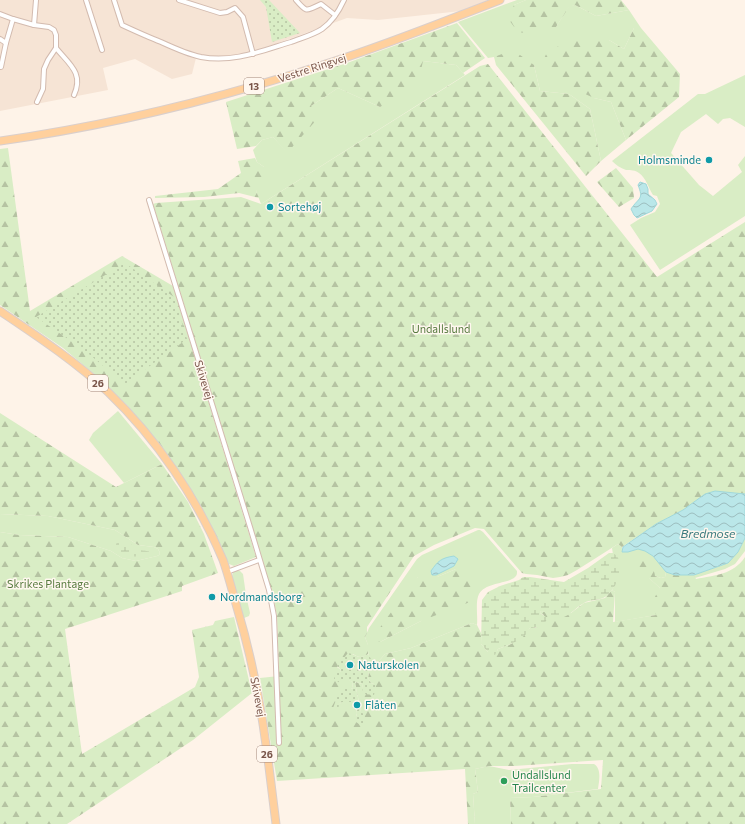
<svg xmlns="http://www.w3.org/2000/svg" width="745" height="824" viewBox="0 0 745 824" font-family="Commissioner,sans-serif">
  <defs>
    <pattern id="forest-firs" width="22" height="20" patternUnits="userSpaceOnUse"><rect width="22" height="20" fill="#d9edc5"/><path d="M5 1l3.5 6h-7zM16 11l3.5 6h-7z" fill="#b5c3a2"/></pattern>
    <pattern id="wetland-marsh" width="20" height="14" patternUnits="userSpaceOnUse"><rect width="20" height="14" fill="#d9edc5"/><path d="M1 5h8M5 5V1M11 12h8M15 12V8" fill="none" stroke="#b5c3a2"/></pattern>
    <pattern id="park-dots" width="8" height="8" patternUnits="userSpaceOnUse"><rect width="8" height="8" fill="#d9edc5"/><path d="M2 2h.1M6 6h.1" fill="none" stroke="#b5c3a2" stroke-width="1.8" stroke-linecap="round"/></pattern>
    <pattern id="water-waves" width="16" height="10" patternUnits="userSpaceOnUse"><rect width="16" height="10" fill="#bae7e9"/><path d="M0 5q4-4 8 0t8 0" fill="none" stroke="#9cbebf"/></pattern>
  </defs>
  <rect width="100%" height="100%" fill="#fef3e8"/>
  <!-- residential -->
  <path fill="#f6e4d5" d="M0,0H488L461,11L378,20L347,18L270,46L235,56H213L197,54L192,74L172,79L135,59L103,68L108,90L0,111Z"/>
  <!-- grass -->
  <g fill="#d9edc5" fill-rule="evenodd">
    <path d="M517,0H526L514,5L556,27L569,6L575,5L596,16L629,10L641,28H634L624,49L609,40L594,98L611,102L626,140L601,161L590,109L569,94L540,91L534,65L494,57L488,58L458,22Z"/>
    <path d="M423,61L456,65L465,75L261,204L256,191L264,167L257,162L253,150L262,140L273,137L287,152L311,106L338,88L380,107Z"/>
    <path d="M745,75V127L730,118L723,119L718,124L706,114L681,132L671,153L699,185L713,196L742,172L738,165L745,156V216L660,270L630,225L641,218L655,212L660,204L657,196L653,195C648,187 646,178 639,173C635,170 631,170 626,170C620,168 616,165 612,161L698,94H705Z"/>
    <path d="M118,411L162,464L124,483L89,440L93,433Z"/>
    <path d="M0,514L48,516L115,530L138,545L154,547L158,549L160,553L159,555L157,556L136,561L122,558L111,551L68,537L19,535L0,532Z"/>
    <path d="M478,530H480L483,532L517,571C517,574 517,575 515,577C508,584 486,582 479,594C475,602 478,616 477,625L472,623L411,648L385,654L378,662C368,661 368,655 368,647C368,644 366,640 365,637L369,628L417,559L422,555ZM456,569L421,621L380,642L418,577H437Z"/>
    <path d="M745,538V551L735,564L725,569L695,578L694,575L728,563L738,552Z"/>
    <path d="M618,544L622,547V552C629,552 633,549 638,549C650,549 660,564 666,572L665,577L661,578L655,576L649,578L660,588L656,615L615,622V592L612,590L617,581L612,548Z"/>
    <path d="M236,571H240L243,574L246,595L250,613L249,616L244,618L242,616L232,577L233,572Z"/>
    <path d="M572,764H594C602,769 599,781 598,789L533,797L510,798L511,824H475L473,794L478,792L475,769L489,766L509,770Z"/>
  </g>
  <!-- forest -->
  <g fill="url(#forest-firs)">
    <path d="M526,0H621L629,10L596,16L575,5L569,7L556,27L525,33L518,32L509,20L514,5Z"/>
    <path d="M457,23L485,58L463,73L456,65L423,61L418,84L380,107L338,88L311,106L319,117L287,153L273,137L262,140L256,146L237,149L226,102L347,63Z"/>
    <path d="M634,28H641L680,74L679,97L626,140L611,102L594,98L552,79L542,63L548,50L583,38L609,40L624,49Z"/>
    <path d="M513,50L534,65L540,91L569,94L590,109L601,161L586,176L496,65L494,57Z"/>
    <path d="M488,64L657,277L745,222V494H705L683,510L656,524L622,547L618,544L577,570L568,575L560,577L553,578L537,575L526,574L522,573L484,529L475,528L434,545L414,556L367,627V633L365,637L368,645V654C362,658 359,658 353,654L337,667L341,670L340,672L349,680L352,682L353,688L351,689L339,704L342,702H355L357,713L356,717L361,712L355,683L356,682L362,684L363,688L374,684L371,683L368,678L369,671L377,665L378,662L385,654L411,648L472,623L477,625L481,633V644L488,652L497,651L498,649L511,644L530,628H536L544,615L540,613L541,611L546,612L550,615L571,613L584,603L605,598L612,590L615,592L613,622L656,615L652,602L660,588L650,579L637,572L630,565L636,558C646,562 654,564 655,576L661,578L665,577L666,572L675,575H694L696,579C715,575 733,575 745,557V824H511L510,798L533,797L601,789L603,760L514,766H489L475,769L478,792L473,794L475,824H468L465,769L277,781L260,678L279,676L277,616L271,588L153,204L156,203L241,197L261,204L480,66Z"/>
    <path d="M8,148L30,311L122,256L173,286L256,557L234,566L229,564L208,520L166,454L128,406L93,373L63,348L0,305V149Z"/>
    <path d="M255,158L257,162L264,167L273,169L256,191L259,198L239,193L204,197L155,198V196L218,189L241,173L238,161Z"/>
    <path d="M616,168L633,188L634,198L619,207L597,182Z"/>
    <path d="M0,413L116,487L162,464L188,502L204,534L218,573L182,586V591L65,629L82,754L195,687L199,677L192,630L213,625L215,621L234,617L252,693L193,740L67,824H0V532L19,535L68,537L111,551L122,558L136,561L157,556L159,555L160,553L158,549L154,547L138,545L115,530L48,516L0,514Z"/>
    <path d="M456,569H459L473,586C475,591 474,597 470,602L421,621L380,642L376,641L375,638L376,633L413,582L418,577H437Z"/>
  </g>
  <!-- wetland -->
  <g fill="url(#wetland-marsh)">
    <path d="M122,539L140,550L153,552L151,555C139,557 124,559 116,548V544L119,540Z"/>
    <path d="M609,553H613L617,556C619,560 622,566 621,571C620,578 612,593 605,597C599,601 590,599 584,603C574,608 566,622 552,618C549,614 546,612 541,611L540,613L546,617L547,619C544,626 538,628 530,628L529,629C527,638 507,646 498,649L495,655L488,652L481,644L482,600L488,592L500,586L519,580L523,577H530L564,582L588,568Z"/>
  </g>
  <!-- park -->
  <g fill="url(#park-dots)">
    <path d="M260,0H269L300,33L272,42L266,7Z"/>
    <path d="M125,263L174,297L187,339L125,384L84,350L36,317Z"/>
    <path d="M348,653C358,655 358,660 368,654L371,659H375L376,662H378L377,665L369,671L368,678L371,683L374,684L376,685L374,695L364,694C362,691 363,687 362,684L356,682L355,683L361,712C365,715 365,717 365,721L363,723L359,724L356,722V717L357,713L355,702H342L339,704L338,709L333,708L339,692L345,688L351,689L353,688L352,682L348,680L340,683L334,679L336,673L340,672L341,670L337,666Z"/>
  </g>
  <!-- water -->
  <g fill="url(#water-waves)" stroke="#a0d9db">
    <path d="M640,182L646,184L648,189V194L655,200L657,204L652,211L637,218L634,215L631,209C639,197 644,200 638,185Z"/>
    <path d="M715,491L745,494V538L738,552L728,563L694,575H675L666,572L653,556L645,551L638,549L628,552H622L623,547L656,524L683,510L705,494Z"/>
    <path d="M454,556L458,559L454,566L436,575H432L431,571C438,561 441,558 454,556Z"/>
  </g>
  <g fill="none" stroke-linecap="round" stroke-linejoin="round">
    <!-- street casing -->
    <g stroke="#d3bbaf" stroke-width="6">
      <g id="street">
        <path d="M86,0L102,50"/>
        <path d="M114,0L122,25C135,31 148,37 161,42C174,48 187,54 201,57C233,63 261,51 291,42C301,38 313,35 322,29C332,22 339,11 344,0"/>
        <path d="M179,0L220,13L227,12L235,8L243,17L253,54"/>
        <path d="M296,0C307,13 306,11 321,4L335,15"/>
        <path d="M0,14L13,19L34,25L49,27L54,30L56,35V48L48,60L44,69L43,89L37,102"/>
        <path d="M34,25L36,0"/>
        <path d="M0,39L6,43"/>
        <path d="M56,48C69,64 84,73 74,95"/>
        <path d="M0,67H1L6,43L13,19"/>
        <path d="M149,200L250,527L269,590L274,616L279,743"/>
        <path d="M227,572L259,560"/>
      </g>
    </g>
    <!-- primary casing -->
    <g stroke="#dacfcc" stroke-width="9">
      <g id="primary">
        <path d="M0,141C114,125 226,97 335,61C391,43 445,21 500,0"/>
        <path d="M0,311C37,336 75,361 108,392C156,438 197,498 223,560C228,574 232,590 236,604C247,641 256,680 262,718C264,729 265,740 267,751C270,775 273,800 276,824"/>
      </g>
    </g>
    <!-- street -->
    <use href="#street" stroke="#fff" stroke-width="4"/>
    <!-- primary -->
    <use href="#primary" stroke="#ffd09d" stroke-width="7"/>
  </g>
  <!-- markers -->
  <g fill="#0f9aa8" stroke="#fff7ef" stroke-width="1.5">
    <circle cx="709" cy="160" r="4"/>
    <circle cx="270" cy="207" r="4"/>
    <circle cx="212" cy="597" r="4"/>
    <circle cx="350" cy="665" r="4"/>
    <circle cx="357" cy="705" r="4"/>
  </g>
  <circle fill="#2e9e5b" stroke="#fff7ef" stroke-width="1.5" cx="504" cy="781" r="4"/>
  <g text-anchor="middle" stroke-width="3" stroke-linejoin="round" paint-order="stroke">
    <!-- shield labels -->
    <g fill="#fff7ef" stroke="#a2867b" stroke-width="1">
      <rect x="244" y="78" width="20" height="16" rx="3"/>
      <rect x="88" y="375" width="20" height="16" rx="3"/>
      <rect x="257" y="746" width="20" height="16" rx="3"/>
    </g>
    <g font-size="10" font-weight="bold" fill="#7a5549">
      <text x="254" y="90">13</text>
      <text x="98" y="387">26</text>
      <text x="267" y="758">26</text>
    </g>
    <!-- street labels -->
    <g font-size="11" fill="#7a5549" stroke="#fff7ef">
      <text transform="translate(312 68) rotate(-18)" y="4">Vestre Ringvej</text>
      <text transform="translate(204 380) rotate(73)" y="4">Skivevej</text>
      <text transform="translate(258 697) rotate(79)" y="4">Skivevej</text>
    </g>
    <!-- culture labels -->
    <g font-size="11" fill="#0d838f" stroke="#fff7ef" text-anchor="start">
      <text x="701" y="164" text-anchor="end">Holmsminde</text>
      <text x="278" y="211">Sortehøj</text>
      <text x="220" y="601">Nordmandsborg</text>
      <text x="358" y="669">Naturskolen</text>
      <text x="365" y="709">Flåten</text>
    </g>
    <!-- park labels -->
    <g font-size="11" fill="#567a3e" stroke="#fff7ef">
      <text x="441" y="333">Undallslund</text>
      <text x="48" y="588">Skrikes Plantage</text>
    </g>
    <!-- leisure labels -->
    <g font-size="11" fill="#27864d" stroke="#fff7ef" text-anchor="start">
      <text x="512" y="779">Undallslund<tspan x="512" dy="13">Trailcenter</tspan></text>
    </g>
    <!-- water labels -->
    <g font-size="12" font-style="italic" fill="#3c7c7f" stroke="#fff7ef">
      <text x="708" y="538">Bredmose</text>
    </g>
  </g>
</svg>
